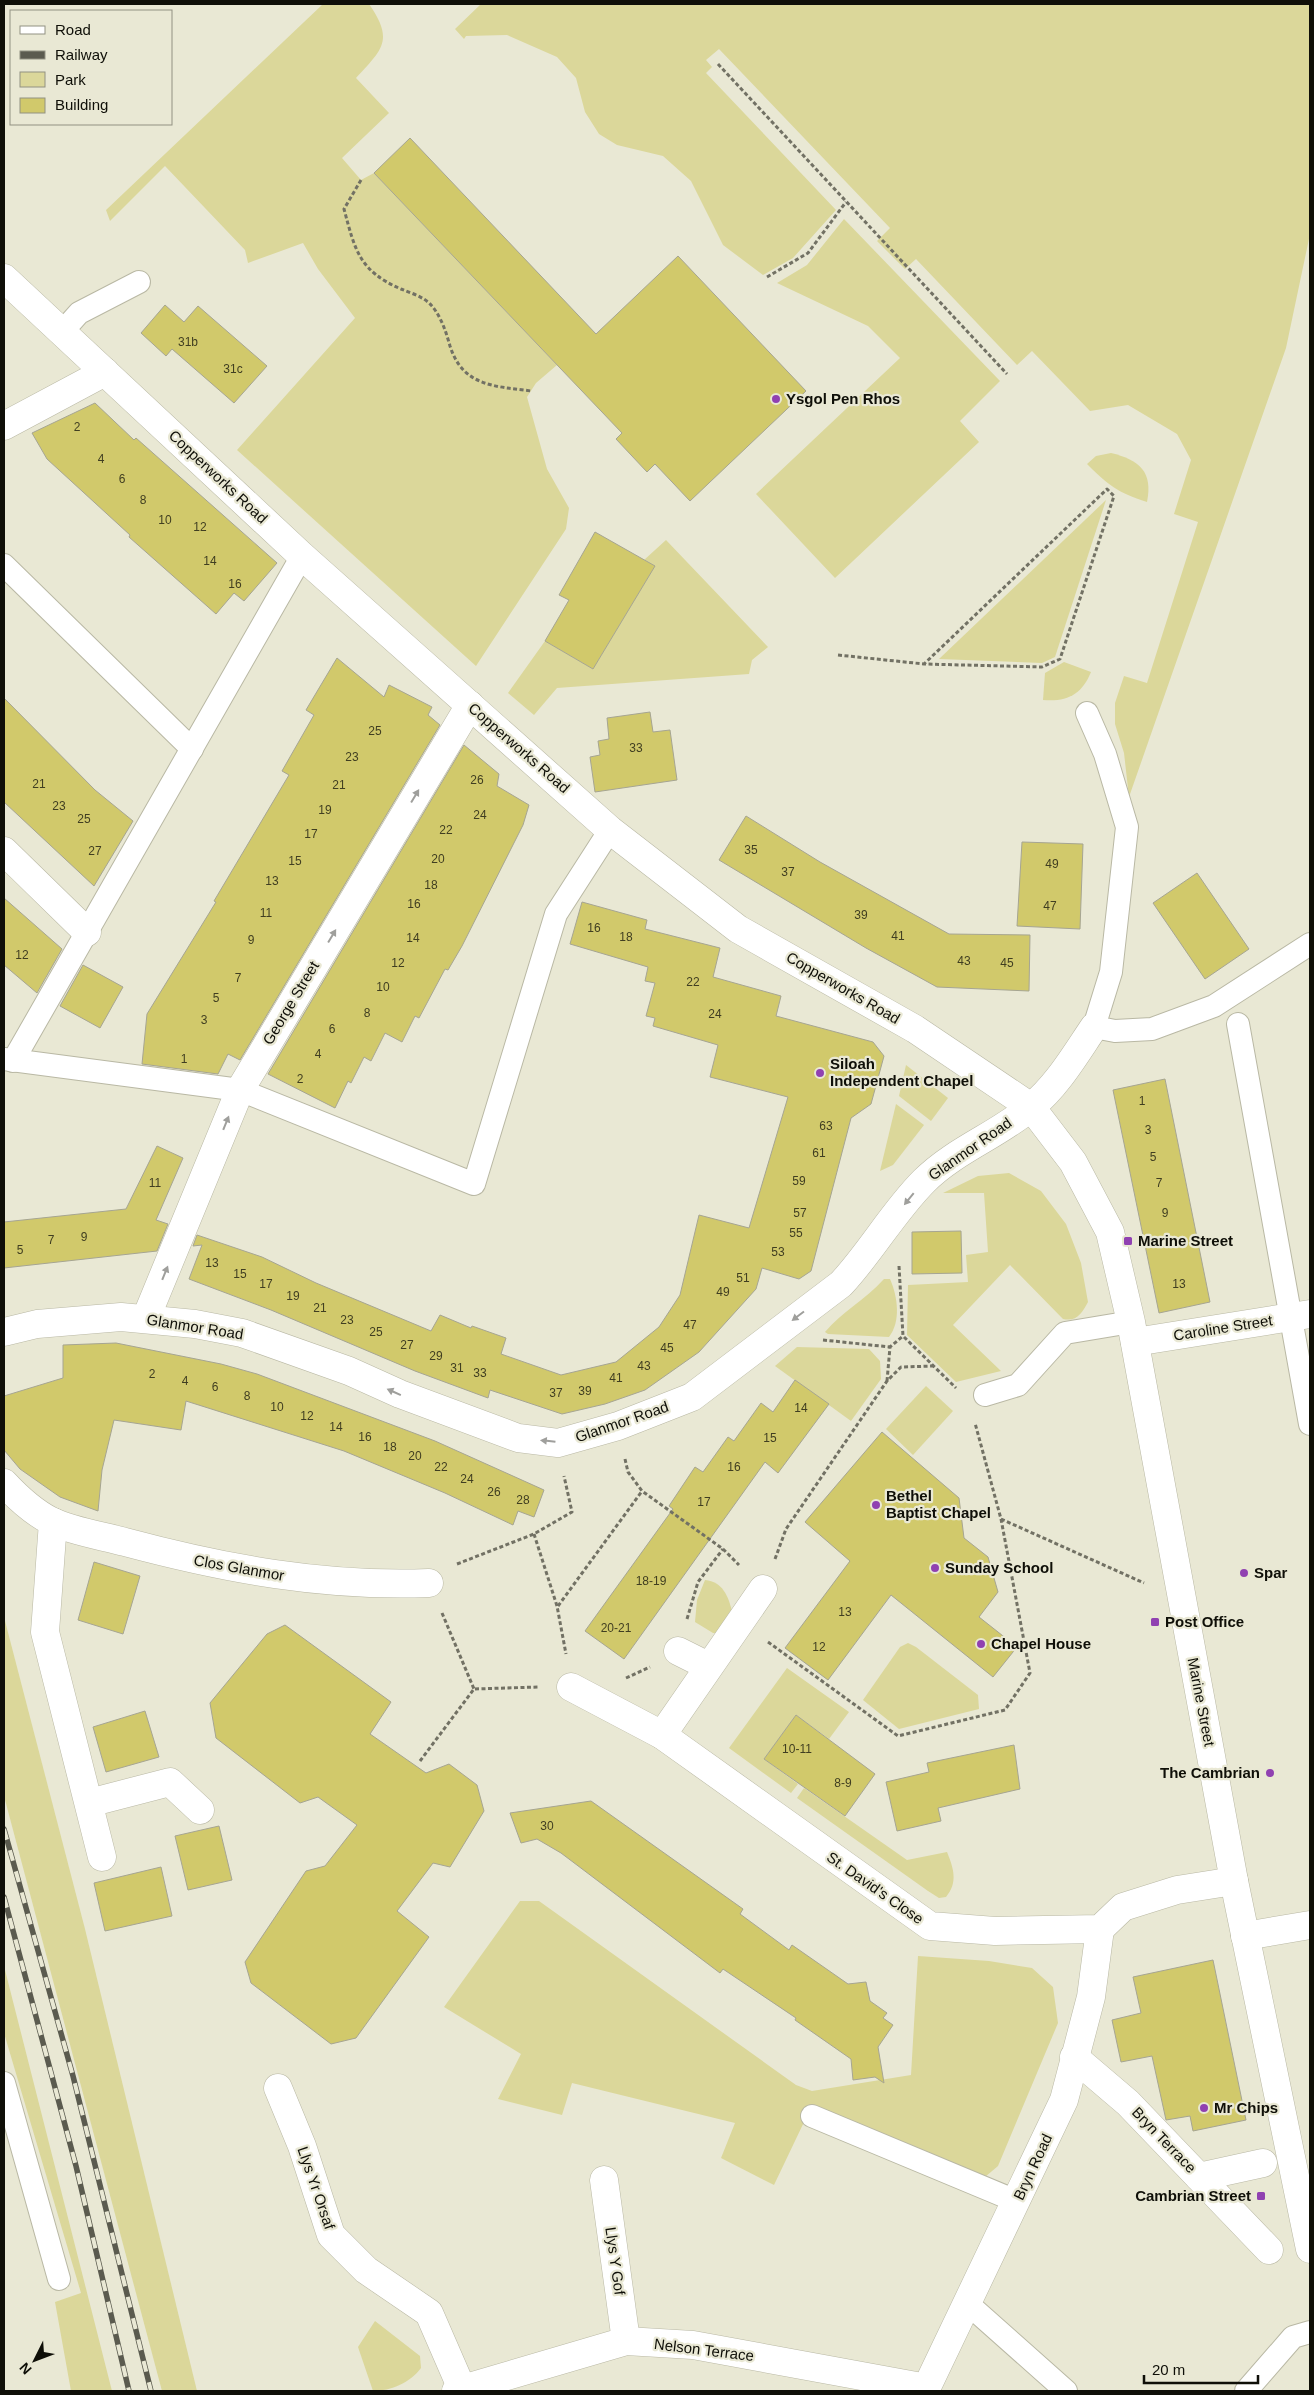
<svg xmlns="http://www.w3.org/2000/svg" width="1314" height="2395" viewBox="0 0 1314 2395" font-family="Helvetica,sans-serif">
  <rect width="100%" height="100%" fill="#e9e8d4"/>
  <!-- green -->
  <g fill="#dbd79a">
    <path d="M323,4H369C394,40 383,49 356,78L389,113L342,158L361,180L374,173L557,365L536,383L527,397L547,469L569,508L566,529L476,666L237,450L355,318L318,269L303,243L248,263L245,250L165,166L110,221L106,210Z"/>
    <path d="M481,4H1310V234L1286,348L1129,797L1124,753L1115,724V703L1124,676L1147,683L1198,522L1174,514L1191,460L1177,434L1128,405L1090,411L1032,351L1017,365L916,259L905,269L877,241L890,228L719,49L706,60L712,67L706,73L836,210L793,258L763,275L723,245L691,181L663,156L617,145L599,134L585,112L576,78L557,57L507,35L466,36L464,39L455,29Z"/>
    <path d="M844,219L1000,381L960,421L979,442L835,578L756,494L900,358L868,326L777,283L807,265Z"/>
    <path d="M1111,453C1140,460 1153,472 1147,502C1117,492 1109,486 1087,464L1096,456Z"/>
    <path d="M1106,500L1055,657L1042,663L939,659Z"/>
    <path d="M666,540L768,647L752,660L749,674L557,688L534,715L508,693L545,641L593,669L654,567L644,560Z"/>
    <path d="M1064,662L1091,672C1082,694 1068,702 1043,700L1045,673Z"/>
    <path d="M906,1065L948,1098L931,1121L899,1096Z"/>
    <path d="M896,1104L924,1125L893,1165L880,1171Z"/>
    <path d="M1009,1173L1041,1191L1066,1224L1081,1263L1088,1302C1082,1313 1077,1322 1063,1319L1010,1265L953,1325L1001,1371L956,1382L907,1335L908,1285L968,1282L966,1255L988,1252L984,1193H943L978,1176Z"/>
    <path d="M884,1279H890C898,1297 901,1322 889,1337L828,1334L825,1332C843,1311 865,1300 884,1279Z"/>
    <path d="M797,1347L869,1349L880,1361L881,1379L851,1421L775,1366Z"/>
    <path d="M926,1386L953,1411L913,1455L886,1429Z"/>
    <path d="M705,1580C723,1582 728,1596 732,1611L720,1633H713L695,1622L697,1600Z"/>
    <path d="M4,1617L85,1929L197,2391H162L4,1796Z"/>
    <path d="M908,1643L916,1647L978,1695L979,1709L899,1729L863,1700L900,1647Z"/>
    <path d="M787,1668L849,1712L829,1739L796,1715L764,1759L798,1784L791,1793L729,1748Z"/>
    <path d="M804,1788L907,1860L947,1852C954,1869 958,1883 946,1897L939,1898L928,1891L797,1798Z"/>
    <path d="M520,1901H539L796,2085L812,2091L911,2075L918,1956L989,1961L1032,1968L1053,1987L1058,2023L998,2166L985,2177L805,2120L774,2185L721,2158L735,2123L572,2083L562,2115L498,2099L521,2054L444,2007Z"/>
    <path d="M4,1966L112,2391H71L55,2302L81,2293L4,2033Z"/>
    <path d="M375,2321L420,2356L421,2368C411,2382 391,2391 373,2391L358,2347Z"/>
  </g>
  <!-- building -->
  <g fill="#d1c96b" stroke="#a6a592">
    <path d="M410,138L596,334L678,256L806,391L690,501L655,464L647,472L616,439L622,433L374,173Z"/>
    <path d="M165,305L184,322L198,306L267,366L234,403L172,349L166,356L141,333Z"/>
    <path d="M95,403L134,440L136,438L277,563L244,601L234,593L216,614L129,537L130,535L47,459L32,433Z"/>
    <path d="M595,532L655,566L593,669L545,641L569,600L559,595Z"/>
    <path d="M337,658L384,697L389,685L432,707L428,715L440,725L240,1060L228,1054L218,1074L142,1064L147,1014L216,902L214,901L289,775L282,771L314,715L306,710Z"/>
    <path d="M4,698L95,790L133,821L94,886L4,802Z"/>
    <path d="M650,712L653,732L670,730L677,780L595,792L590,757L600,755L598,741L609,739L607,718Z"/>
    <path d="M464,745L499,774L497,786L529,805L523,825L462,946L448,970L445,969L419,1018L415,1016L402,1042L385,1033L371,1061L364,1057L351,1083L348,1081L335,1108L268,1074Z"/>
    <path d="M746,816L820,862L949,934L1030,935L1029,991L937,987L866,948L719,860Z"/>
    <path d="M1022,842L1083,844L1080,929L1017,926Z"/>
    <path d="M1197,873L1249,949L1205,979L1153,903Z"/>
    <path d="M4,898L62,949L37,993L4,965Z"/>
    <path d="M582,902L647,920L645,929L720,948L713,977L781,996L776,1016L873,1042L884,1056L871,1104L851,1118L811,1271L799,1279L762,1268L756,1289L699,1352L645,1390L605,1404L562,1414L490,1390L488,1398L415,1371L271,1310L189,1279L202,1245L193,1246L197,1235L262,1257L316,1283L431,1331L440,1315L471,1328L472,1326L506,1338L501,1354L561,1375L616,1362L659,1327L680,1295L699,1215L749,1228L788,1097L710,1077L718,1045L653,1026L655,1018L646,1016L655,983L645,981L648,967L570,944Z"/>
    <path d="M83,965L123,987L100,1028L60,1006Z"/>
    <path d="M1165,1079L1210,1302L1159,1313L1113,1090Z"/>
    <path d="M157,1146L183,1158L156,1220L168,1224L157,1251L4,1268V1222L126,1209Z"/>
    <path d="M961,1231L962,1273L912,1274V1232Z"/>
    <path d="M116,1343L221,1364L257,1374L435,1441L544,1490L534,1517L518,1511L513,1525L445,1493L344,1451L186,1401L181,1430L114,1420L102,1470L98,1511L60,1497L20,1469L4,1450V1396L63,1378V1345Z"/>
    <path d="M795,1380L829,1404L778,1473L765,1462L624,1659L585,1631L673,1509L669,1506L695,1467L703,1472L728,1437L734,1441L761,1403L773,1412Z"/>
    <path d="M882,1432L959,1498L964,1538L988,1557L998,1592L979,1617L1017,1647L993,1677L891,1595L828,1680L785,1648L850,1561L805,1522Z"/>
    <path d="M94,1562L140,1576L123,1634L78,1620Z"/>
    <path d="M285,1625L391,1702L370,1734L426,1773L449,1764L477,1785L484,1811L450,1867L433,1863L397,1911L429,1937L356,2038L331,2044L251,1983L245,1962L306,1871L325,1866L357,1825L318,1797L300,1803L216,1738L210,1703L267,1634Z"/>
    <path d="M145,1711L159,1757L106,1772L93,1727Z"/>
    <path d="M796,1715L875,1774L845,1816L764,1759Z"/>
    <path d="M1014,1745L1020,1789L938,1808L941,1821L897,1831L886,1782L929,1772L927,1763Z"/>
    <path d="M591,1801L743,1909L740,1914L789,1950L792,1945L848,1984L866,1982L870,2001L887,2013L883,2018L893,2025L878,2047L884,2083L875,2077L853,2080L851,2059L795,2020L796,2018L723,1969L720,1973L561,1853L537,1839L521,1843L510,1813Z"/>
    <path d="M219,1826L232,1880L188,1890L175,1836Z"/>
    <path d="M161,1867L172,1916L105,1931L94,1883Z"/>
    <path d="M1213,1960L1246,2120L1193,2131L1190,2116L1166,2120L1152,2056L1121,2062L1112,2020L1141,2013L1133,1977Z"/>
  </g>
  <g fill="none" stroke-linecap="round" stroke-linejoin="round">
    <!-- lane casing -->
    <g stroke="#b9b8a4" stroke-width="24">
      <g id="lane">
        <path d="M62,332L79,313L139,282"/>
        <path d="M4,565L192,749"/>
        <path d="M1087,713L1105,754L1127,827L1111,972L1094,1027L1115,1031L1152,1029L1214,1006L1310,944"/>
        <path d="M1238,1024L1310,1424"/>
        <path d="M4,1059L240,1090L474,1184L556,914L610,830"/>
        <path d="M13,1061L302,556"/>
        <path d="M985,1395L1018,1385L1065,1333L1131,1322"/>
        <path d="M4,2083L59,2279"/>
        <path d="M812,2116L1016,2201"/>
        <path d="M967,2303L1066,2391"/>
        <path d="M1246,2391L1293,2337L1310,2332"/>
      </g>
    </g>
    <!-- street casing -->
    <g stroke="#b9b8a4" stroke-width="29">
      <g id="street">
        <path d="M4,278L302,556L610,830L738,929L915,1029L1031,1107L1073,1162L1110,1232L1131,1322L1234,1881L1310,2249"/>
        <path d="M4,426L105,372"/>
        <path d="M4,851L87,932"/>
        <path d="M146,1318L240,1090L470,705"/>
        <path d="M4,1332L37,1324L121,1317L195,1324L242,1333L349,1371L400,1394L518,1438L558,1443L618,1426L692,1397L841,1284C871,1252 893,1212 924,1181C955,1150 998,1135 1031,1107C1057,1086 1075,1055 1094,1027"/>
        <path d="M1135,1342L1310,1314"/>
        <path d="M4,1483C18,1498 33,1512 51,1521C71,1531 103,1536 125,1542C226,1569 324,1587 429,1583"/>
        <path d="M53,1522L45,1632L102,1857"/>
        <path d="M678,1651L708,1666"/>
        <path d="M571,1687L662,1735L930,1926L995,1931L1100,1929L1123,1907L1177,1890L1234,1881"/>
        <path d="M662,1735L763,1589"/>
        <path d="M89,1803L170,1782L200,1810"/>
        <path d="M1245,1936L1310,1925"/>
        <path d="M1074,2057L1128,2103L1269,2250"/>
        <path d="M278,2088L302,2146L331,2235L366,2270L429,2313L462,2389"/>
        <path d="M1199,2177L1263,2163"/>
        <path d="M604,2180L626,2341"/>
        <path d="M456,2391L626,2341L693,2345L927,2388"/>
        <path d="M925,2391L1064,2100L1091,1997L1100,1929"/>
      </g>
    </g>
    <!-- path -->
    <g stroke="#727164" stroke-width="3" stroke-dasharray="4 2.5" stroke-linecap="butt">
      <path d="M718,64L1007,374"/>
      <path d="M361,180L344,209C355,250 359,271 401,289C411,293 424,297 431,305C441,316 446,332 450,346C463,387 495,386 531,391"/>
      <path d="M767,277L808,253L846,202"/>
      <path d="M838,655L924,664L1042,667L1060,659L1114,496L1107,489L924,664"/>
      <path d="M899,1266L903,1336L956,1388"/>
      <path d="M823,1340L890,1347"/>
      <path d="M887,1381L890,1347L903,1336"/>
      <path d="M625,1459L628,1472L642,1491L723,1549L739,1565"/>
      <path d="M1001,1519L1144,1583"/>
      <path d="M534,1534L557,1606L566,1654"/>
      <path d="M775,1559L786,1529L887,1381L901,1367L934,1366"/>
      <path d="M457,1564L534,1534L572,1512L564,1476"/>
      <path d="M558,1606L642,1491"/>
      <path d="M442,1613L474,1689"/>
      <path d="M687,1619L698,1582L723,1549"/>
      <path d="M768,1642L898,1736L1005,1710L1030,1673L1001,1519L975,1423"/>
      <path d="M626,1678L650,1667"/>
      <path d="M420,1761L474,1689L538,1687"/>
    </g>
    <!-- lane -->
    <use href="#lane" stroke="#fff" stroke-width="22"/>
    <!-- street -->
    <use href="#street" stroke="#fff" stroke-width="28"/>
    <!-- rail casing -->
    <g stroke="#5b5b4f" stroke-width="5.5">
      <g id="rail">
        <path d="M4,1829L73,2076L151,2391"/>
        <path d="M4,1897L76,2166L129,2391"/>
      </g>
    </g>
    <!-- rail -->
    <use href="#rail" stroke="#e9e8d4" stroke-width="4" stroke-dasharray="11" stroke-linecap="butt"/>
  </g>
  <!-- one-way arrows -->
  <defs><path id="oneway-solid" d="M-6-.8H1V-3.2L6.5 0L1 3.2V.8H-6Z" transform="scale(1.25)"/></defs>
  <g fill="#9f9f9c">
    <use href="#oneway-solid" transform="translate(415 796) rotate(-59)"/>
    <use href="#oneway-solid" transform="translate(332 936) rotate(-59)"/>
    <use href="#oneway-solid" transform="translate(226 1123) rotate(-68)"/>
    <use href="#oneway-solid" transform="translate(909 1199) rotate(129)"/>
    <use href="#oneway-solid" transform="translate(165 1273) rotate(-68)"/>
    <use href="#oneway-solid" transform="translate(798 1316) rotate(143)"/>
    <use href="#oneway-solid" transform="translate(394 1392) rotate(-156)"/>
    <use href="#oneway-solid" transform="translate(548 1441) rotate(-174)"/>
  </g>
  <!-- markers -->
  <g fill="#9041b1" stroke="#e9e8d4" stroke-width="2">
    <circle cx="776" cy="399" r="5"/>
    <circle cx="820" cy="1073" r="5"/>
    <rect x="1123" y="1236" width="10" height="10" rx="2.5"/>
    <circle cx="876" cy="1505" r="5"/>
    <circle cx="935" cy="1568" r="5"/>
    <circle cx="1244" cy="1573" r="5"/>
    <rect x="1150" y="1617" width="10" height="10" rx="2.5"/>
    <circle cx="981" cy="1644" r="5"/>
    <circle cx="1270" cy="1773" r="5"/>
    <circle cx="1204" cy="2108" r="5"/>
    <rect x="1256" y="2191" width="10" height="10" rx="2.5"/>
  </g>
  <g text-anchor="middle" stroke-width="4.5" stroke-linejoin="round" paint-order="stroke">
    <!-- number labels -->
    <g font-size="12" fill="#403e21">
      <text x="188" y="346">31b</text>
      <text x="233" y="373">31c</text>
      <text x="77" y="431">2</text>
      <text x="101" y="463">4</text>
      <text x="122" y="483">6</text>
      <text x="143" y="504">8</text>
      <text x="165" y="524">10</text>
      <text x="200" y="531">12</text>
      <text x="210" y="565">14</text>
      <text x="235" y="588">16</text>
      <text x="375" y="735">25</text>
      <text x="636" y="752">33</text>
      <text x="352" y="761">23</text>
      <text x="477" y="784">26</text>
      <text x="39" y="788">21</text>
      <text x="339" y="789">21</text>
      <text x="59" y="810">23</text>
      <text x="325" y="814">19</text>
      <text x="480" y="819">24</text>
      <text x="84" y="823">25</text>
      <text x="446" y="834">22</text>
      <text x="311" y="838">17</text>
      <text x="751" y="854">35</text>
      <text x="95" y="855">27</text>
      <text x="438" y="863">20</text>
      <text x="295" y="865">15</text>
      <text x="1052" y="868">49</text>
      <text x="788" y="876">37</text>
      <text x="272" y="885">13</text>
      <text x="431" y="889">18</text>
      <text x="414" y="908">16</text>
      <text x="1050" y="910">47</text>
      <text x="266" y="917">11</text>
      <text x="861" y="919">39</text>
      <text x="594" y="932">16</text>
      <text x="898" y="940">41</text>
      <text x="626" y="941">18</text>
      <text x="413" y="942">14</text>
      <text x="251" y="944">9</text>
      <text x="22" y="959">12</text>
      <text x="964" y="965">43</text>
      <text x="398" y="967">12</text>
      <text x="1007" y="967">45</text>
      <text x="238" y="982">7</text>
      <text x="693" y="986">22</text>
      <text x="383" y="991">10</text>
      <text x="216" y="1002">5</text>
      <text x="367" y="1017">8</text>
      <text x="715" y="1018">24</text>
      <text x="204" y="1024">3</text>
      <text x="332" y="1033">6</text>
      <text x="318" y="1058">4</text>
      <text x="184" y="1063">1</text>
      <text x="300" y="1083">2</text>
      <text x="1142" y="1105">1</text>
      <text x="826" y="1130">63</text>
      <text x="1148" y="1134">3</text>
      <text x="819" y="1157">61</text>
      <text x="1153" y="1161">5</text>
      <text x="799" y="1185">59</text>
      <text x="155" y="1187">11</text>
      <text x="1159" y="1187">7</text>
      <text x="800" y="1217">57</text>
      <text x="1165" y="1217">9</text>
      <text x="796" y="1237">55</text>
      <text x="84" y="1241">9</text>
      <text x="51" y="1244">7</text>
      <text x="20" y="1254">5</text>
      <text x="778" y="1256">53</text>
      <text x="212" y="1267">13</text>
      <text x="240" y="1278">15</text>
      <text x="743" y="1282">51</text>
      <text x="266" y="1288">17</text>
      <text x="1179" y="1288">13</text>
      <text x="723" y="1296">49</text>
      <text x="293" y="1300">19</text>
      <text x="320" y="1312">21</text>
      <text x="347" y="1324">23</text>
      <text x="690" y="1329">47</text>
      <text x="376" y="1336">25</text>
      <text x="407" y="1349">27</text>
      <text x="667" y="1352">45</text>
      <text x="436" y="1360">29</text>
      <text x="644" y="1370">43</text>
      <text x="457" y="1372">31</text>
      <text x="480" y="1377">33</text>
      <text x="152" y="1378">2</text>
      <text x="616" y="1382">41</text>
      <text x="185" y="1385">4</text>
      <text x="215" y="1391">6</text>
      <text x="585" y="1395">39</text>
      <text x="556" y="1397">37</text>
      <text x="247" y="1400">8</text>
      <text x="277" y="1411">10</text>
      <text x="801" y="1412">14</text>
      <text x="307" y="1420">12</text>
      <text x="336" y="1431">14</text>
      <text x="365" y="1441">16</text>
      <text x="770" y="1442">15</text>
      <text x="390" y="1451">18</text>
      <text x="415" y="1460">20</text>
      <text x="441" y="1471">22</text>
      <text x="734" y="1471">16</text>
      <text x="467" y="1483">24</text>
      <text x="494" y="1496">26</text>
      <text x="523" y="1504">28</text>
      <text x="704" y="1506">17</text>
      <text x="651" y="1585">18-19</text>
      <text x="845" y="1616">13</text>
      <text x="616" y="1632">20-21</text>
      <text x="819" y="1651">12</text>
      <text x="797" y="1753">10-11</text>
      <text x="843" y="1787">8-9</text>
      <text x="547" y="1830">30</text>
    </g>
    <!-- poi labels -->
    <g font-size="15" font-weight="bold" fill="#0f0f08" stroke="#e9e8d4" text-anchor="start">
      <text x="786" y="404">Ysgol Pen Rhos</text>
      <text x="830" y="1069">Siloah<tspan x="830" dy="17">Independent Chapel</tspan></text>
      <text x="1138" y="1246">Marine Street</text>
      <text x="886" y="1501">Bethel<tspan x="886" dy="17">Baptist Chapel</tspan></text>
      <text x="945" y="1573">Sunday School</text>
      <text x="1254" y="1578">Spar</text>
      <text x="1165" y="1627">Post Office</text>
      <text x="991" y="1649">Chapel House</text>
      <text x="1260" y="1778" text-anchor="end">The Cambrian</text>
      <text x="1214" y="2113">Mr Chips</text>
      <text x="1251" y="2201" text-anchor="end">Cambrian Street</text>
    </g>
    <!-- street labels -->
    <g font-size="15" fill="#0f0f08" stroke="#e9e8d4">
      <text transform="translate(218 477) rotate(43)" y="5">Copperworks Road</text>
      <text transform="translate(519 748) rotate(41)" y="5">Copperworks Road</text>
      <text transform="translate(843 988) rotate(30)" y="5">Copperworks Road</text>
      <text transform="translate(291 1003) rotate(-59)" y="5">George Street</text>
      <text transform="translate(970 1149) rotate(-35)" y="5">Glanmor Road</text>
      <text transform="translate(195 1327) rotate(9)" y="5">Glanmor Road</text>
      <text transform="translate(1223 1328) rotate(-9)" y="5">Caroline Street</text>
      <text transform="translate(622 1422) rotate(-19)" y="5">Glanmor Road</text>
      <text transform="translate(239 1568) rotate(10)" y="5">Clos Glanmor</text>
      <text transform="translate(1201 1702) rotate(79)" y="5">Marine Street</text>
      <text transform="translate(875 1888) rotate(35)" y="5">St. David's Close</text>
      <text transform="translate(1164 2140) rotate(46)" y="5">Bryn Terrace</text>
      <text transform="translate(1033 2167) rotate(-65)" y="5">Bryn Road</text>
      <text transform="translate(316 2188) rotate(71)" y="5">Llys Yr Orsaf</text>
      <text transform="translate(615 2261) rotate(82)" y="5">Llys Y Gof</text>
      <text transform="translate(704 2350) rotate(7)" y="5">Nelson Terrace</text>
    </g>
  </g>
  <!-- border -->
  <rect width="1314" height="2395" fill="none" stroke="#0f0f08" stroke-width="10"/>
  <!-- legend -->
  <rect x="10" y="10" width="162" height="115" fill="#e9e8d4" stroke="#929182"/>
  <rect x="20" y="26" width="25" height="8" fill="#ffffff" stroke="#929182"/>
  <text x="55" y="35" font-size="15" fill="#0f0f08">Road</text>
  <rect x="20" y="51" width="25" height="8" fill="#5b5b4f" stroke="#929182"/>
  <text x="55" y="60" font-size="15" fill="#0f0f08">Railway</text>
  <rect x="20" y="72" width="25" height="15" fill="#dbd79a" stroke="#929182"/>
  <text x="55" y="85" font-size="15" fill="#0f0f08">Park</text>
  <rect x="20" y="98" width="25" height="15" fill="#d1c96b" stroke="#929182"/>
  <text x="55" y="110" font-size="15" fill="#0f0f08">Building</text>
  <!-- north arrow -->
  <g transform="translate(35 2360) rotate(228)" stroke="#e9e8d4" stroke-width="4" paint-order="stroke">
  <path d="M0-4L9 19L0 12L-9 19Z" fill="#0f0f08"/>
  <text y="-8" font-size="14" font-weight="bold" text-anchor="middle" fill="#0f0f08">N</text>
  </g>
  <!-- scale -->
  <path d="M1144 2375v8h114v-8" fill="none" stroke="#0f0f08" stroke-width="2.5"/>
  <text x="1152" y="2375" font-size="15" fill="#0f0f08" stroke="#e9e8d4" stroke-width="4" paint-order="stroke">20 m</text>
</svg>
